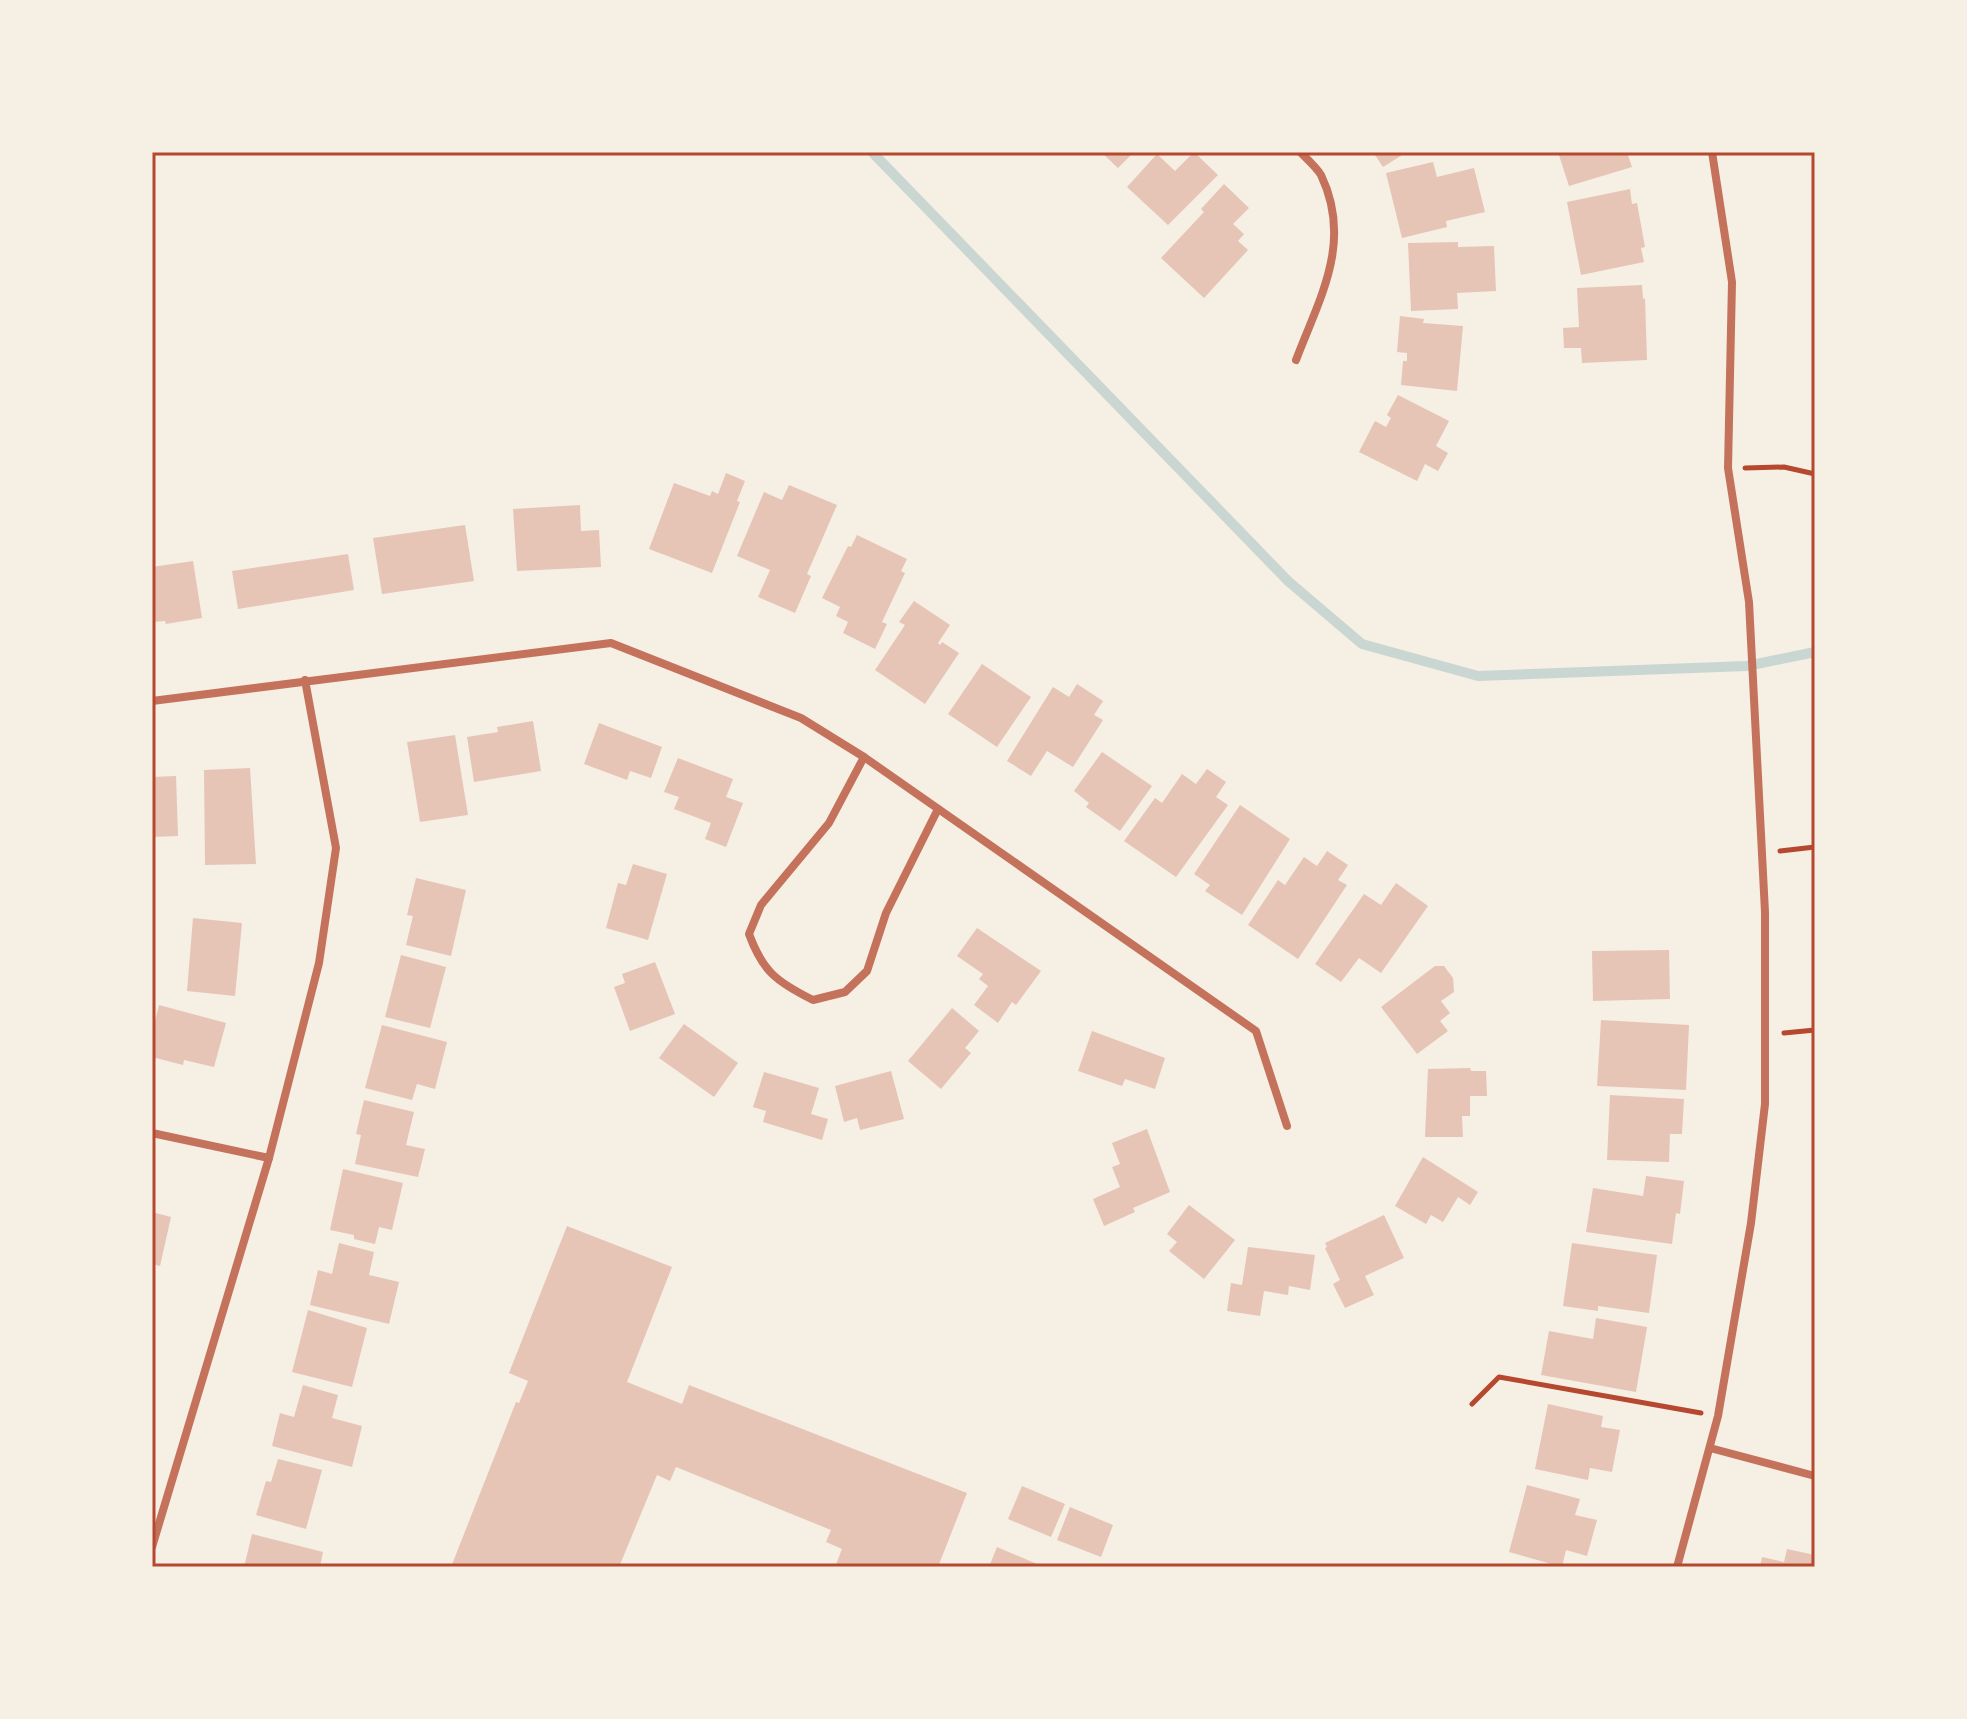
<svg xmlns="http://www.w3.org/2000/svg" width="1967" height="1719" viewBox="0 0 1967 1719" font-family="'Sofia Sans Condensed',sans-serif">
  <rect width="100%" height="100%" fill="#f6efe4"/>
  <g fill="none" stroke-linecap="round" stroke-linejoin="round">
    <!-- stream -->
    <path stroke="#c9d6d2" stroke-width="10" d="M872,152L1288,581L1362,644L1478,676L1747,666L1815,652"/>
  </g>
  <!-- building -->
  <g fill="#e6c5b7">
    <path d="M1101,152H1134L1118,168Z"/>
    <path d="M1194,152L1218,175L1168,225L1127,187L1157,154L1175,171Z"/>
    <path d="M1373,152H1407L1383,167Z"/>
    <path d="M1558,152H1627L1632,167L1569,186Z"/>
    <path d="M1433,162L1437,177L1474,168L1485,212L1446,221L1447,227L1402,238L1386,173Z"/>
    <path d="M1224,184L1249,208L1233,224L1244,234L1238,241L1248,250L1204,298L1161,258L1204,212L1201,209Z"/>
    <path d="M1630,189L1632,204L1637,203L1645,247L1641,248L1644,262L1581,275L1567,202Z"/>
    <path d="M1458,242V247L1494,246L1496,291L1457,293L1458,309L1411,311L1408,243Z"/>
    <path d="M1642,285L1643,299L1645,298L1647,360L1582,363L1581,348H1564L1563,328L1579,327L1577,288Z"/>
    <path d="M1400,316L1424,319L1423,323L1463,326L1457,391L1401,385L1403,361H1407V353L1397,352Z"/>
    <path d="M1398,395L1449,421L1436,446L1448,453L1438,471L1425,464L1417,481L1359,452L1375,421L1386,427L1391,418L1387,415Z"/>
    <path d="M726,473L745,481L737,501L740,502L712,573L649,549L674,483L710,496L712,491L718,494Z"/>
    <path d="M789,485L837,505L807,574L811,576L795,613L758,597L770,570L737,556L764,492L782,500Z"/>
    <path d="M580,505L581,531L599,530L601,567L517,571L513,509Z"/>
    <path d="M465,525L474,581L382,594L373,538Z"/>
    <path d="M857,535L907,559L901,571L905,573L882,622L887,624L875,649L843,633L848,622L836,616L840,607L822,598L848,546L851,547Z"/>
    <path d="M348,554L354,590L238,609L232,571Z"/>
    <path d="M193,561L202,618L166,624L165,621L152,622V567Z"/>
    <path d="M914,601L950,625L938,643L940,645L942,642L959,653L925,704L875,670L905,625L899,622Z"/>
    <path d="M982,664L1031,697L997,747L948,714Z"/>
    <path d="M1077,684L1103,701L1094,715L1103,720L1073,767L1047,751L1031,776L1007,761L1053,687L1069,697Z"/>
    <path d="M533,721L541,771L474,782L467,737L498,732L497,727Z"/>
    <path d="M599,723L662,747L651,778L630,771L627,780L584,764Z"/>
    <path d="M455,735L468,815L420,822L407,742Z"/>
    <path d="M1102,752L1152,786L1120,831L1086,807L1089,803L1074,791Z"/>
    <path d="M678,758L733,779L726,797L743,803L726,847L705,839L711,823L674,809L679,797L664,792Z"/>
    <path d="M250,768L256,864L205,865L204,770Z"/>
    <path d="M1207,769L1226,782L1216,797L1228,805L1176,877L1124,841L1155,798L1162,803L1182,774L1196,784Z"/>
    <path d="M176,776L178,836L152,837V777Z"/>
    <path d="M1240,805L1290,839L1242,915L1205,891L1210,885L1194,874Z"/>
    <path d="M1327,851L1348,865L1338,880L1347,885L1298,959L1248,925L1278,880L1285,885L1304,857L1317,866Z"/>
    <path d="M633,864L667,874L648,940L606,928L618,883L626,885Z"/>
    <path d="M416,878L466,890L451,956L406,945L413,916L407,915Z"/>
    <path d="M1396,883L1428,906L1381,973L1359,958L1341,982L1315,964L1364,894L1381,905Z"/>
    <path d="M193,918L242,923L235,996L187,991Z"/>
    <path d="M977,928L1041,971L1016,1005L1012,1002L998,1023L974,1005L988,986L979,979L983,974L957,956Z"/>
    <path d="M1669,950L1670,999L1593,1001L1592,951Z"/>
    <path d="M401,955L446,967L430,1028L385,1017Z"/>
    <path d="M655,962L675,1014L630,1031L614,987L625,983L622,974Z"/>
    <path d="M1435,966H1444L1453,978L1454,992L1441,1001L1450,1013L1440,1021L1448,1031L1417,1054L1381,1007Z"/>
    <path d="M159,1005L226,1023L214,1067L184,1060L183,1065L152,1057V1033Z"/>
    <path d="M952,1008L979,1031L965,1048L971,1053L941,1089L908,1061Z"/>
    <path d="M1601,1020L1689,1025L1686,1090L1597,1086Z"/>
    <path d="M684,1024L738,1063L714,1097L659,1058Z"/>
    <path d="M382,1025L447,1042L435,1089L417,1084L412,1100L365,1088Z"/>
    <path d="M1092,1031L1165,1058L1155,1089L1125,1079L1122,1086L1078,1071Z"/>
    <path d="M1470,1068L1471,1071H1486L1487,1096H1470V1116H1462L1463,1137H1425L1428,1069Z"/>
    <path d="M891,1071L904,1119L860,1130L857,1118L844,1122L835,1086Z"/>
    <path d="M764,1072L819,1088L811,1114L828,1119L822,1140L763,1122L766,1111L753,1107Z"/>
    <path d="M1610,1095L1684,1099L1682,1134H1670L1669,1162L1607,1160Z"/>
    <path d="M364,1100L414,1112L406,1145L425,1149L418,1177L355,1164L361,1135L356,1134Z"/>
    <path d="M1147,1129L1170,1192L1133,1208L1135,1212L1104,1226L1093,1199L1120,1187L1112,1167L1120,1164L1112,1143Z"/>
    <path d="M1423,1157L1478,1192L1470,1205L1458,1197L1443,1222L1431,1215L1426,1224L1395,1206Z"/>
    <path d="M343,1169L403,1183L392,1230L379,1227L375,1244L354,1239V1235L330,1230Z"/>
    <path d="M1646,1176L1684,1181L1680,1214L1676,1213L1672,1244L1586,1232L1593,1188L1643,1196Z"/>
    <path d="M1189,1205L1235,1240L1204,1279L1169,1251L1177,1242L1167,1234Z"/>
    <path d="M152,1212L171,1217L160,1266L152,1264Z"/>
    <path d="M1384,1215L1404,1258L1365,1276L1374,1295L1345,1308L1333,1284L1340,1280L1325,1248L1327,1247L1325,1243Z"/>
    <path d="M567,1226L672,1267L627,1382L682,1404L689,1385L967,1493L938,1567H835L842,1549L826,1542L831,1530L676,1467L670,1481L657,1475L619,1567H451L516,1402L519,1403L528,1381L509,1373Z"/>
    <path d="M339,1243L374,1252L369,1275L399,1282L389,1324L310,1305L318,1270L332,1274Z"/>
    <path d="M1572,1243L1657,1255L1649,1313L1598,1306V1311L1563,1306Z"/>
    <path d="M1248,1247L1315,1255L1310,1290L1289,1286L1288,1295L1264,1291L1260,1316L1227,1311L1231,1283L1242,1285Z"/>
    <path d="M308,1310L367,1328L352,1387L292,1372Z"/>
    <path d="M1596,1318L1647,1327L1636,1392L1541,1375L1549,1331L1593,1339Z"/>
    <path d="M303,1385L338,1395L332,1418L362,1426L352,1467L272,1446L280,1413L294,1417Z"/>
    <path d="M1548,1404L1603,1416L1601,1427L1620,1430L1612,1472L1590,1468L1588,1480L1535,1469Z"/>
    <path d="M278,1459L322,1470L306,1529L256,1515L266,1481L271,1482Z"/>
    <path d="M1527,1485L1580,1499L1575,1515L1597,1520L1587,1556L1566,1550L1562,1567L1509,1552Z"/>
    <path d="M1022,1486L1065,1504L1051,1537L1008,1519Z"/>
    <path d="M1070,1507L1113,1525L1101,1557L1057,1540Z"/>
    <path d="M252,1534L323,1552L320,1567H244Z"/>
    <path d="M997,1547L1044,1567H989Z"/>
    <path d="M1787,1549L1815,1555V1567H1760L1762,1557L1784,1562Z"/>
  </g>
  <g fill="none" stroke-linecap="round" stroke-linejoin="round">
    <!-- path -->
    <g stroke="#b5482f" stroke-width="5">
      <path d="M1745,468L1784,467L1815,474"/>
      <path d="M1780,851L1815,847"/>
      <path d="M1784,1033L1815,1030"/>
      <path d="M1472,1404L1499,1377L1701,1413"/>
    </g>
    <!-- minor -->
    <g stroke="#c5725c" stroke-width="8">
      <path d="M1296,360C1320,297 1353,242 1321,175C1316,167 1307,159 1300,152"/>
      <path d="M152,701L611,643L801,718L864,757L1256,1031L1287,1126"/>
      <path d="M864,757L829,823L761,905L749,934C763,972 777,982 813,1000L845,992L867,971L886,913L938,809"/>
      <path d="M152,1133L269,1158"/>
      <path d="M1710,1448L1815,1476"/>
      <path d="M152,1547L269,1158L319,963L336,848L305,680"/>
      <path d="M1677,1567L1718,1416L1751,1223L1765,1104V912L1749,602L1728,468L1732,282L1712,152"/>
    </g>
  </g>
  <!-- border -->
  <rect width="1967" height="1719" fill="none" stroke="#f6efe4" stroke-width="308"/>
  <rect x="154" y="154" width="1659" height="1411" fill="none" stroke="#b5482f" stroke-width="3"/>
</svg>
